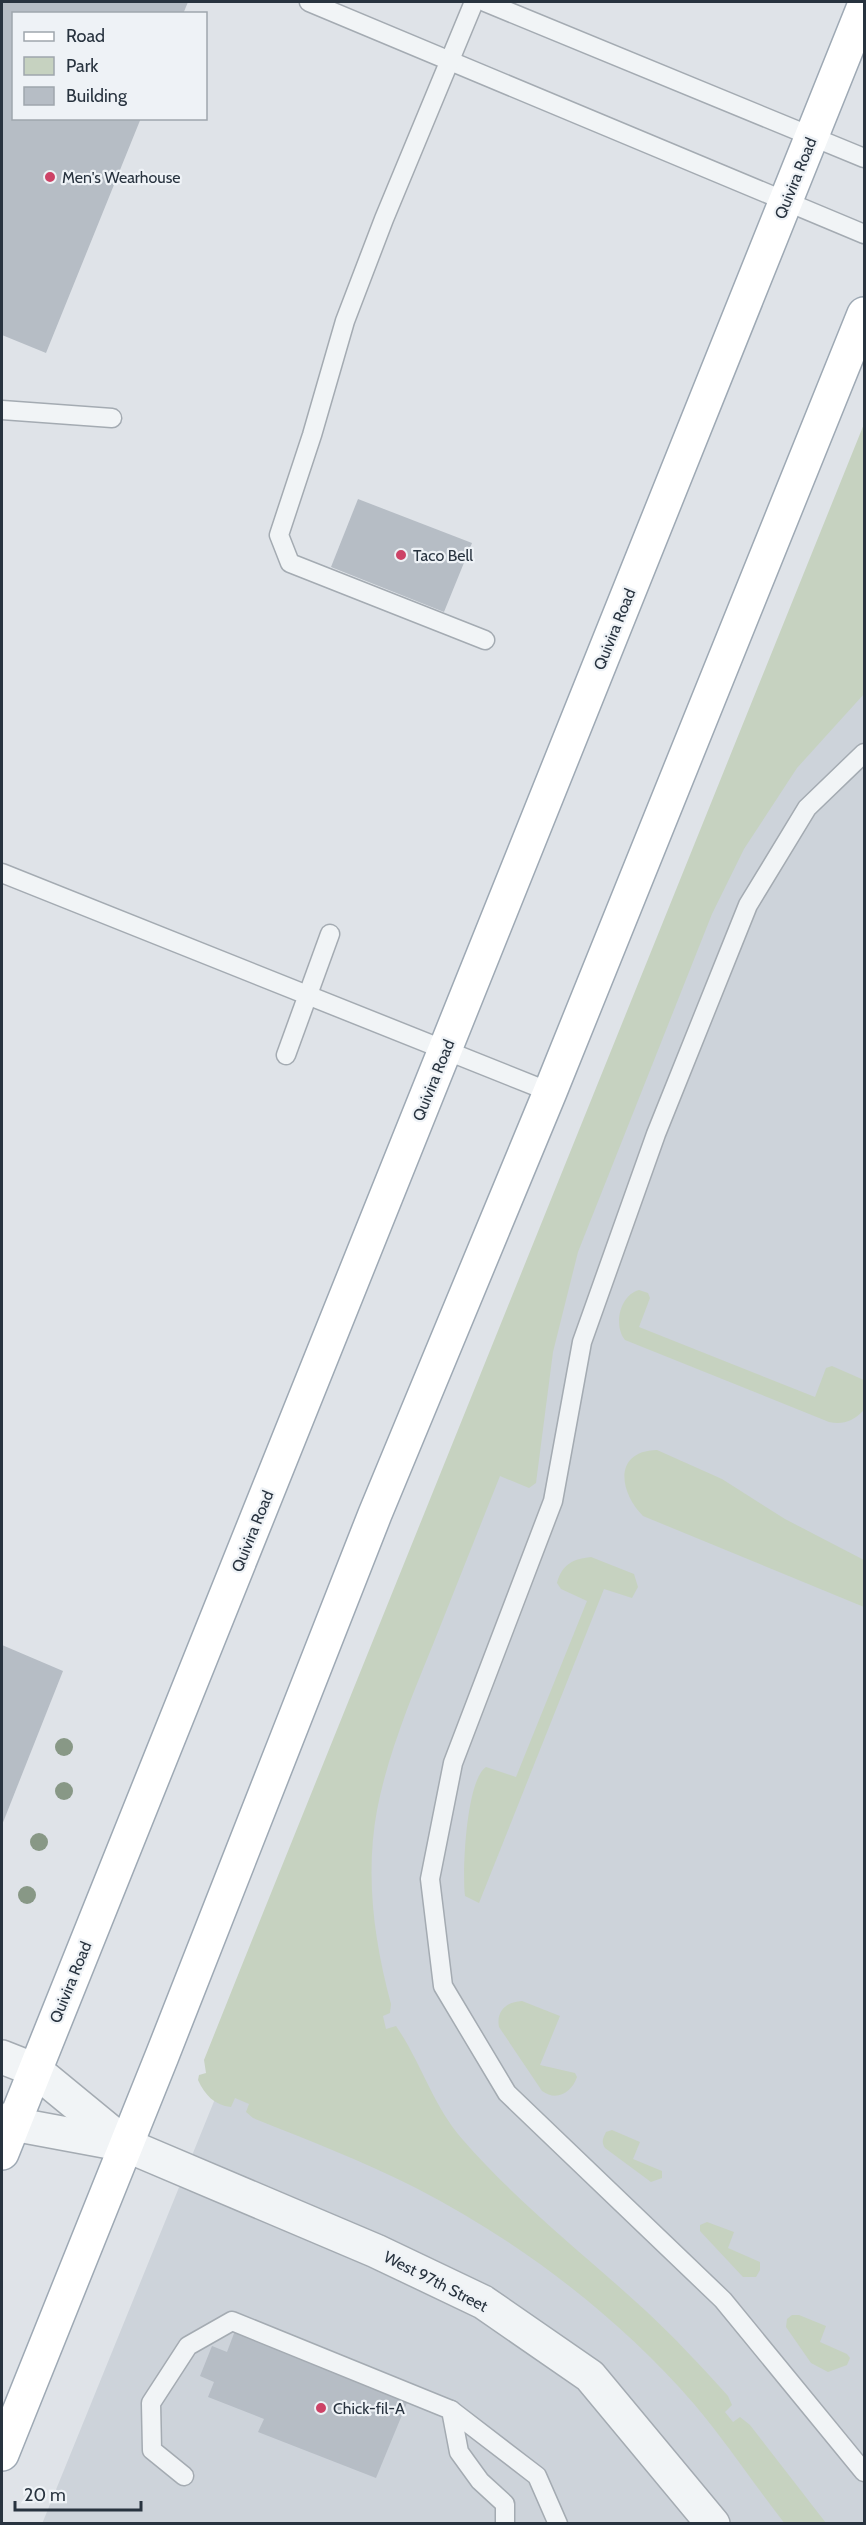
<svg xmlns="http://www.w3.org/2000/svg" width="866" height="2525" viewBox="0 0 866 2525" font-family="Cabin,sans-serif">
  <rect width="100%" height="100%" fill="#dfe3e8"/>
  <!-- built -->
  <path fill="#cdd3da" d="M864,470V2523L42,2524L228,2067Z"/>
  <!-- green -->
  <g fill="#c6d2c0">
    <path d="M864,424V694L797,768L744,849L712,914L578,1252L553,1352L536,1483L529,1488L500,1476C478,1531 456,1587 434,1642C412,1696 388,1753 377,1810C365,1875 374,1941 391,2004L390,2013L383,2016L386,2029L396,2026C421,2062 433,2106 463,2140C518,2203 584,2254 646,2311C675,2338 701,2366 728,2396L732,2405L725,2412L733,2422L740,2417L750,2425L826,2523L785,2524C754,2484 726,2442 694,2404C618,2316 519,2241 416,2188C363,2161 308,2140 253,2118L246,2112L249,2104L235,2098L231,2107C214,2105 205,2095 198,2080L199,2075L206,2073L204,2060L242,1965Z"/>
    <path d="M639,1290L648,1293L650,1298L639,1327L815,1397L826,1368L832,1366L864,1380L863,1411C853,1421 843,1425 829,1422L625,1340C613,1325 620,1295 639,1290Z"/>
    <path d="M657,1450L722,1479L785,1519L864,1560V1607L643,1516C619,1492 613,1451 657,1450Z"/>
    <path d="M591,1557L634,1574L638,1587L632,1598L604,1589L479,1903L465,1896C462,1873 466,1780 486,1767L516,1777L587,1601L561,1589L557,1583C562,1564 573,1559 591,1557Z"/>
    <path d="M522,2001L560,2016L540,2065L575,2073L577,2077C572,2092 557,2102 542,2091L499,2027C496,2011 506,2002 522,2001Z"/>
    <path d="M612,2130L640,2142L633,2159L662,2171V2178L651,2182L605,2148C601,2142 603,2138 606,2132Z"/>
    <path d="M707,2222L734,2232L728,2248L760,2262V2270L756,2277H743L700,2231V2225Z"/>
    <path d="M792,2315H799L826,2326L820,2342L847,2354L850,2358L847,2365L828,2372L811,2363L786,2327L787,2319Z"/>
  </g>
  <!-- building -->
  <g fill="#b6bdc5">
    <path d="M2,2H188L183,14H14V118H141L46,353L2,335Z"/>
    <path d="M358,499L472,543L444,612L331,567Z"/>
    <path d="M2,1645L63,1671L2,1825Z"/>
    <path d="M236,2328L409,2398L376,2478L258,2432L264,2419L208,2397L214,2382L200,2376L212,2346L227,2352Z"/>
  </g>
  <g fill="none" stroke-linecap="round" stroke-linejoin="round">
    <!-- service casing -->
    <g stroke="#a4abb2" stroke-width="21">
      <g id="service">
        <path d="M309,2L864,234"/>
        <path d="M474,2L384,219L345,321L312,435L279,535L290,563L485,640"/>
        <path d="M485,2L864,158"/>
        <path d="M2,410L112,418"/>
        <path d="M864,753L807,808L748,905L656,1134L582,1342L553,1501L453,1763L430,1879L443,1986L507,2093L723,2300L864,2472"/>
        <path d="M2,873L550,1092"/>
        <path d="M286,1055L330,934"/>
        <path d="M451,2410L537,2476L558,2524"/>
        <path d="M184,2476L152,2450L151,2403L188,2346L232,2321L451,2410L459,2452L480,2481L505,2504V2524"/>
      </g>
    </g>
    <!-- minor casing -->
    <g stroke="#a4abb2" stroke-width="36">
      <g id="minor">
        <path d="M2,2057L35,2070L125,2144"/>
        <path d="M2,2120L13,2124L126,2145L376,2251L483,2302L590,2376L713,2524"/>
      </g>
    </g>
    <!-- primary casing -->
    <g stroke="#9ea9b4" stroke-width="36">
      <g id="primary">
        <path d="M2,2153L864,6"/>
        <path d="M2,2454L162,2056L375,1514L550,1092L864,314"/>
      </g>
    </g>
    <!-- service -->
    <use href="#service" stroke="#f1f4f6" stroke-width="18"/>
    <!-- minor -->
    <use href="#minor" stroke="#f1f4f6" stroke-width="33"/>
    <!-- primary -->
    <use href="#primary" stroke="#fff" stroke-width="33"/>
  </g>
  <!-- trees -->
  <g fill="#889886">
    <circle cx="64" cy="1747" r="9"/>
    <circle cx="64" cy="1791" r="9"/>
    <circle cx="39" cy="1842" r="9"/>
    <circle cx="27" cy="1895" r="9"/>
  </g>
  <!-- markers -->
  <g fill="#cd4367" stroke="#eef2f6" stroke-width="2">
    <circle cx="50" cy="177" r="6"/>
    <circle cx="401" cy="555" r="6"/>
    <circle cx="321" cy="2408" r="6"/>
  </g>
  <g text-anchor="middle" stroke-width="4.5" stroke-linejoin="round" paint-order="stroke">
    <!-- poi labels -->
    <g font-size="16" fill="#28333f" stroke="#eef2f6" text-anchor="start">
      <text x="62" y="183">Men's Wearhouse</text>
      <text x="413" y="561">Taco Bell</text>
      <text x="333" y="2414">Chick-fil-A</text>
    </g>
    <!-- street labels -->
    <g font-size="16" fill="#28333f" stroke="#eef2f6">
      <text transform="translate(795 178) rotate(-68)" y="6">Quivira Road</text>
      <text transform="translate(614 629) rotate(-68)" y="6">Quivira Road</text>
      <text transform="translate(433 1080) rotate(-68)" y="6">Quivira Road</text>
      <text transform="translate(252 1531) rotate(-68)" y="6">Quivira Road</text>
      <text transform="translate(70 1982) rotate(-68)" y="6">Quivira Road</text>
      <text transform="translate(436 2281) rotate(27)" y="6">West 97th Street</text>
    </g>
  </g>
  <!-- border -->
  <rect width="866" height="2525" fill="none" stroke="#28333f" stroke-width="6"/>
  <!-- legend -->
  <rect x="12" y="12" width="195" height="108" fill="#eef2f6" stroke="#9fa6ad" stroke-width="1.5"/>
  <rect x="24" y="32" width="30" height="9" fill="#ffffff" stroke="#9fa6ad" stroke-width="1.5"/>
  <text x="66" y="42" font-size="18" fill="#28333f">Road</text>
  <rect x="24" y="57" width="30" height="18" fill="#c6d2c0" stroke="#9fa6ad" stroke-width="1.5"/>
  <text x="66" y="72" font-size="18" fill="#28333f">Park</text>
  <rect x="24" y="87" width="30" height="18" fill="#b6bdc5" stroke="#9fa6ad" stroke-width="1.5"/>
  <text x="66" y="102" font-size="18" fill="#28333f">Building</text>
  <!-- scale -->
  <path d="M15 2501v9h126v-9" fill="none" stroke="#28333f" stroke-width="3"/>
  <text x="24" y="2501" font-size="18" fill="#28333f" stroke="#eef2f6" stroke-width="4.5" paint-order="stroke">20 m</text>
</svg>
